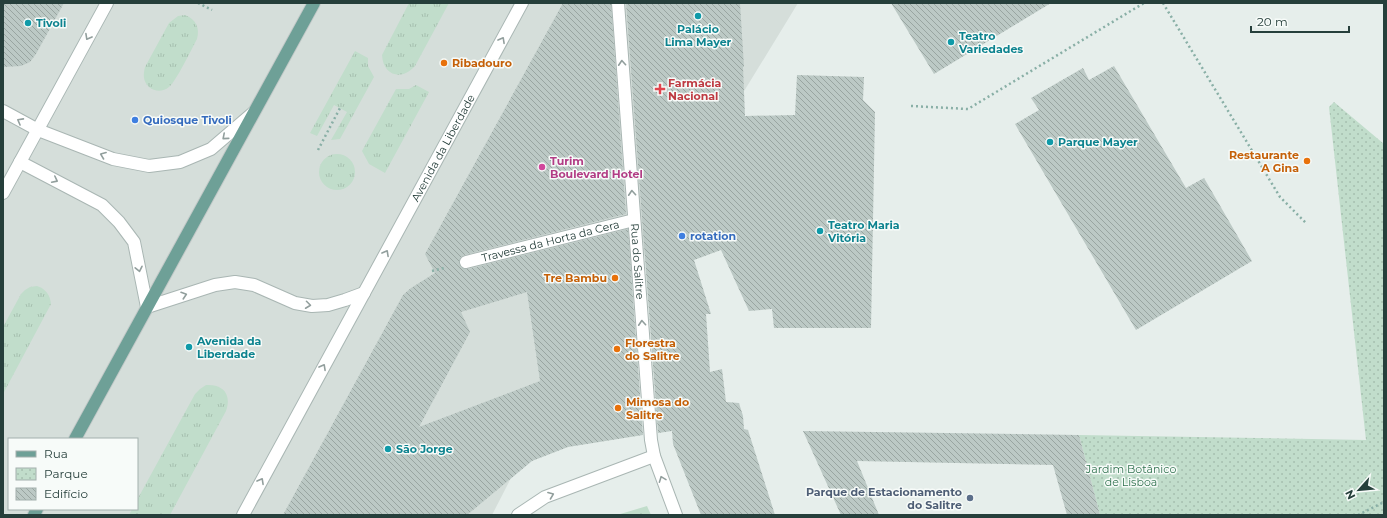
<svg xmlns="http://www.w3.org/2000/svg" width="1387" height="518" viewBox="0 0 1387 518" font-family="Montserrat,sans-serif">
  <defs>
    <pattern id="grass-tufts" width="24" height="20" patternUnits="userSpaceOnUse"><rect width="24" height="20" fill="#c1ddcb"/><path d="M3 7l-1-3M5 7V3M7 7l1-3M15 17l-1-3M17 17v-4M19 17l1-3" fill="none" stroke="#a6bfaf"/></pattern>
    <pattern id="park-dots" width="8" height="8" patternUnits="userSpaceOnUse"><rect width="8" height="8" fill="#c1ddcb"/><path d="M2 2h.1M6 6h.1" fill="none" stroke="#a6bfaf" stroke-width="1.8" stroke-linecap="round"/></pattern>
    <pattern id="building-back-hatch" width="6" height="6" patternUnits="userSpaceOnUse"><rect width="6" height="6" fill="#bcc9c5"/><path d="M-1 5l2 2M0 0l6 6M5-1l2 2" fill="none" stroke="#99a5a1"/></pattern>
  </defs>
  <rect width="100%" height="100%" fill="#e6eeeb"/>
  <!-- built -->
  <path fill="#d5deda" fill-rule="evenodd" d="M3,3H798L529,443L492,515H3ZM9,439H137V509H9Z"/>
  <!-- grass -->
  <g fill="url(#grass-tufts)">
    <path d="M409,3H449L415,66C402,81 383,76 382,55Z"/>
    <path d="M185,15C196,19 200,28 197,39C191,50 177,80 169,87C163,92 155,92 149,87C143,81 143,75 145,67L169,23L178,16Z"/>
    <path d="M355,51L368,58V66L374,77L340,139L331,140L347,112L334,105L317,136L310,133Z"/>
    <path d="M416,85L429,92L385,173L369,164L362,151L396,89H409Z"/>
    <circle cx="337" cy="172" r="18"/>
    <path d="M37,286C46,289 50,295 51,304L3,394V327L21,294L25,290L30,287Z"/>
    <path d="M206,385C223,384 232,394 226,411L170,515H129L132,509H137V500L195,394L200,389Z"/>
    <path d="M647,506L651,515H617Z"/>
  </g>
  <!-- park -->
  <path fill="url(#park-dots)" d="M1334,102L1384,144V515H1100L1079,435L1366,440L1329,107Z"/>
  <!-- building -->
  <g fill="url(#building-back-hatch)" fill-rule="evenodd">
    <path d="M3,3H64L36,54L30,62L21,66L3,67Z"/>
    <path d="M563,3H611L626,214L464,255L461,257L459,263L461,267L468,269L628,229L643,435L568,447L532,461L467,515H283L403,295L411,288L435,273L425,254ZM527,292L540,381L419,427L470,332L461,312Z"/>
    <path d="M626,3H740L744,67H743L745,116L795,115L797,75L864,77L863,100L875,112L871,328H774L772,309L749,311L721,250L694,260L711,314H706L710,372L722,369L726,402L739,403L743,416L744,429L748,430L775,515H701L673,444L672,431L658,433Z"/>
    <path d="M891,3H1051L934,74Z"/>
    <path d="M1114,66L1186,188L1204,178L1252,261L1136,330L1015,124L1039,110L1031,98L1083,68L1089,80Z"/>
    <path d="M803,431L1079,435L1100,515H1067L1053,465L857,461L879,515H841Z"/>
  </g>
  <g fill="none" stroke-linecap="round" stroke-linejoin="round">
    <!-- minor casing -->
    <g stroke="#a9b6b3" stroke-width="14">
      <g id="minor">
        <path id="s1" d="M618,3L651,440L654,456L676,515"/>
        <path d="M3,111L38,130L113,159L149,166L180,162L211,149L253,113"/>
        <path d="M20,162L102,205L119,222L134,242L147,307L215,285L235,282L254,285L295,303L312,306L328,305L345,300L364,293"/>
        <path d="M3,193L107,3"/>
        <path id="s2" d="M466,262L634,220"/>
        <path id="s3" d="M243,515L522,3"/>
        <path d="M518,515L545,497L654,456"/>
      </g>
    </g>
    <!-- major casing -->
    <g stroke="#c2c9c8" stroke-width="14">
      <g id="major">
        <path d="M75,439L314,3"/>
        <path d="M34,515L37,509"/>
      </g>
    </g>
    <!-- path -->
    <g stroke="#89afa6" stroke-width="2.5" stroke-dasharray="2 3" stroke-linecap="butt">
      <path d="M198,3L212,10"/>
      <path d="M1163,3L1280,197L1307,224"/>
      <path d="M911,106L968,109L1144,3"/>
      <path d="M318,150L340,108"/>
      <path d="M432,271L444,268"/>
      <path d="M1358,515L1384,502"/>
    </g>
    <!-- minor -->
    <use href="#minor" stroke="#fff" stroke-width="12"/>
    <!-- major -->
    <use href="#major" stroke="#6ea097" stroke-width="12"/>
  </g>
  <!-- one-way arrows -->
  <defs><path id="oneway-chevron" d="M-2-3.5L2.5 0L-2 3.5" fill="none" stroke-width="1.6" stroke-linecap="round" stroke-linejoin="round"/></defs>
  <g stroke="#929f9d">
    <use href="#oneway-chevron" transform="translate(88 37) rotate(119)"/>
    <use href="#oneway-chevron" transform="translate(502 40) rotate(-61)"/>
    <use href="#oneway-chevron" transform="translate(622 63) rotate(-94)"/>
    <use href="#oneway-chevron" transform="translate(20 121) rotate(-151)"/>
    <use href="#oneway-chevron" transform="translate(225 137) rotate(139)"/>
    <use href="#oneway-chevron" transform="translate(103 155) rotate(-159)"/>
    <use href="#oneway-chevron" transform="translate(55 180) rotate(27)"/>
    <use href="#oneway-chevron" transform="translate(632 193) rotate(-94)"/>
    <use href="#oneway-chevron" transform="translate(386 253) rotate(-61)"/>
    <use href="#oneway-chevron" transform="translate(139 269) rotate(78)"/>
    <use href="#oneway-chevron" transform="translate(184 295) rotate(-18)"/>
    <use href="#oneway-chevron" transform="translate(308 305) rotate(7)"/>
    <use href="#oneway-chevron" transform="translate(642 323) rotate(-94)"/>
    <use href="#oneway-chevron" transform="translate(323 367) rotate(-61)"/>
    <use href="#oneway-chevron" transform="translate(662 479) rotate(-111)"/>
    <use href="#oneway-chevron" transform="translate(261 481) rotate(-61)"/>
    <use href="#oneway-chevron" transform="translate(551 495) rotate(-21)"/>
  </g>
  <!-- markers -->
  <g fill="#0f9aa8" stroke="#f7fbf9" stroke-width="1.5">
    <circle cx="698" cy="16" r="4"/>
    <circle cx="28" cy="23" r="4"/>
    <circle cx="951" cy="42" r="4"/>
    <circle cx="1050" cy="142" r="4"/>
    <circle cx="820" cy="231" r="4"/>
    <circle cx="189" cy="347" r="4"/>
    <circle cx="388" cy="449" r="4"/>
  </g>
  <g fill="#e8710a" stroke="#f7fbf9" stroke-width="1.5">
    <circle cx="444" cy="63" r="4"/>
    <circle cx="1307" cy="161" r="4"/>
    <circle cx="615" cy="278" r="4"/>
    <circle cx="617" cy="349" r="4"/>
    <circle cx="618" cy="408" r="4"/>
  </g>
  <path fill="#e0444e" stroke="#f7fbf9" stroke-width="1.5" d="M658 83h4v4h4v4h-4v4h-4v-4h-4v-4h4z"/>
  <g fill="#3f7fe0" stroke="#f7fbf9" stroke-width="1.5">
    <circle cx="135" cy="120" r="4"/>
    <circle cx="682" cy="236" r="4"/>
  </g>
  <circle fill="#d1479c" stroke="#f7fbf9" stroke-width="1.5" cx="542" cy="167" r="4"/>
  <circle fill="#5c6f8a" stroke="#f7fbf9" stroke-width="1.5" cx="970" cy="498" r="4"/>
  <g text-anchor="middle" stroke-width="3" stroke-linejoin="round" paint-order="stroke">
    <!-- culture labels -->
    <g font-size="11" font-weight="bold" fill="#0d838f" stroke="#f7fbf9" text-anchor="start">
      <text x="36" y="27">Tivoli</text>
      <text x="698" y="33" text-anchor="middle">Palácio<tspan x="698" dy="13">Lima Mayer</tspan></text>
      <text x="959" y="40">Teatro<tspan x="959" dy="13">Variedades</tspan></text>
      <text x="1058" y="146">Parque Mayer</text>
      <text x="828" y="229">Teatro Maria<tspan x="828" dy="13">Vitória</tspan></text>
      <text x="197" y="345">Avenida da<tspan x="197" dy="13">Liberdade</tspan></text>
      <text x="396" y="453">São Jorge</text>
    </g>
    <!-- food labels -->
    <g font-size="11" font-weight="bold" fill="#c56008" stroke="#f7fbf9" text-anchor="start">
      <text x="452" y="67">Ribadouro</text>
      <text x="1299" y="159" text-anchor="end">Restaurante<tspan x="1299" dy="13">A Gina</tspan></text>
      <text x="607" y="282" text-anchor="end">Tre Bambu</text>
      <text x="625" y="347">Florestra<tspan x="625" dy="13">do Salitre</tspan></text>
      <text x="626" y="406">Mimosa do<tspan x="626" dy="13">Salitre</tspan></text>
    </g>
    <!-- health labels -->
    <g font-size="11" font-weight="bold" fill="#be3a42" stroke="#f7fbf9" text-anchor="start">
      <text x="668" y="87">Farmácia<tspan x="668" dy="13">Nacional</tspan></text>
    </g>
    <!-- shop labels -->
    <g font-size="11" font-weight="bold" fill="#366cbe" stroke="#f7fbf9" text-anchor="start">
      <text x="143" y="124">Quiosque Tivoli</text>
      <text x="690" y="240">rotation</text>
    </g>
    <!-- street labels -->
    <g font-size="11" fill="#263f3b" stroke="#f7fbf9">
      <text dy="4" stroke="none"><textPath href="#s3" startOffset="418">Avenida da Liberdade</textPath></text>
      <text dy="4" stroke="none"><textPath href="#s2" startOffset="87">Travessa da Horta da Cera</textPath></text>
      <text dy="4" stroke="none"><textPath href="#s1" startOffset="259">Rua do Salitre</textPath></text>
    </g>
    <!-- hotel labels -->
    <g font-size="11" font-weight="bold" fill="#b23c85" stroke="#f7fbf9" text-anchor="start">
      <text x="550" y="165">Turim<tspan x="550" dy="13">Boulevard Hotel</tspan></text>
    </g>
    <!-- park labels -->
    <g font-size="11" fill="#337451" stroke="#f7fbf9">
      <text x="1131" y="473">Jardim Botânico<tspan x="1131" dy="13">de Lisboa</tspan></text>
    </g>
    <!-- service labels -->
    <g font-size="11" font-weight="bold" fill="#4e5e75" stroke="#f7fbf9" text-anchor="end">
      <text x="962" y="496">Parque de Estacionamento<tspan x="962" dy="13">do Salitre</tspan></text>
    </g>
  </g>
  <!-- border -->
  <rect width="1387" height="518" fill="none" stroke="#263f3b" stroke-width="8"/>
  <!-- legend -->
  <rect x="8" y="438" width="130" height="72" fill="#f7fbf9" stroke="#a3b0ad"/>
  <rect x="16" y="451" width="20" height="6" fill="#6ea097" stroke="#a3b0ad"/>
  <text x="44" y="458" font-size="12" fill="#263f3b">Rua</text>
  <rect x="16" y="468" width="20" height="12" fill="url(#park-dots)" stroke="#a3b0ad"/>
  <text x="44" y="478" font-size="12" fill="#263f3b">Parque</text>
  <rect x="16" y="488" width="20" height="12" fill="url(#building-back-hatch)" stroke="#a3b0ad"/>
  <text x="44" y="498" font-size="12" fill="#263f3b">Edifício</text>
  <!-- north arrow -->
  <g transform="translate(1359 490) rotate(243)" stroke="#f7fbf9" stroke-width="3" paint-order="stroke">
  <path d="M0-3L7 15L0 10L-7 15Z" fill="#263f3b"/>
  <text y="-6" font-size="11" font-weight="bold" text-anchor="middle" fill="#263f3b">N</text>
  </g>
  <!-- scale -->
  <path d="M1251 26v6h98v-6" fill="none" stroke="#263f3b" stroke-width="2"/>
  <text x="1257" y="26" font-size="12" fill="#263f3b" stroke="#f7fbf9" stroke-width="3" paint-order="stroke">20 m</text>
</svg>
